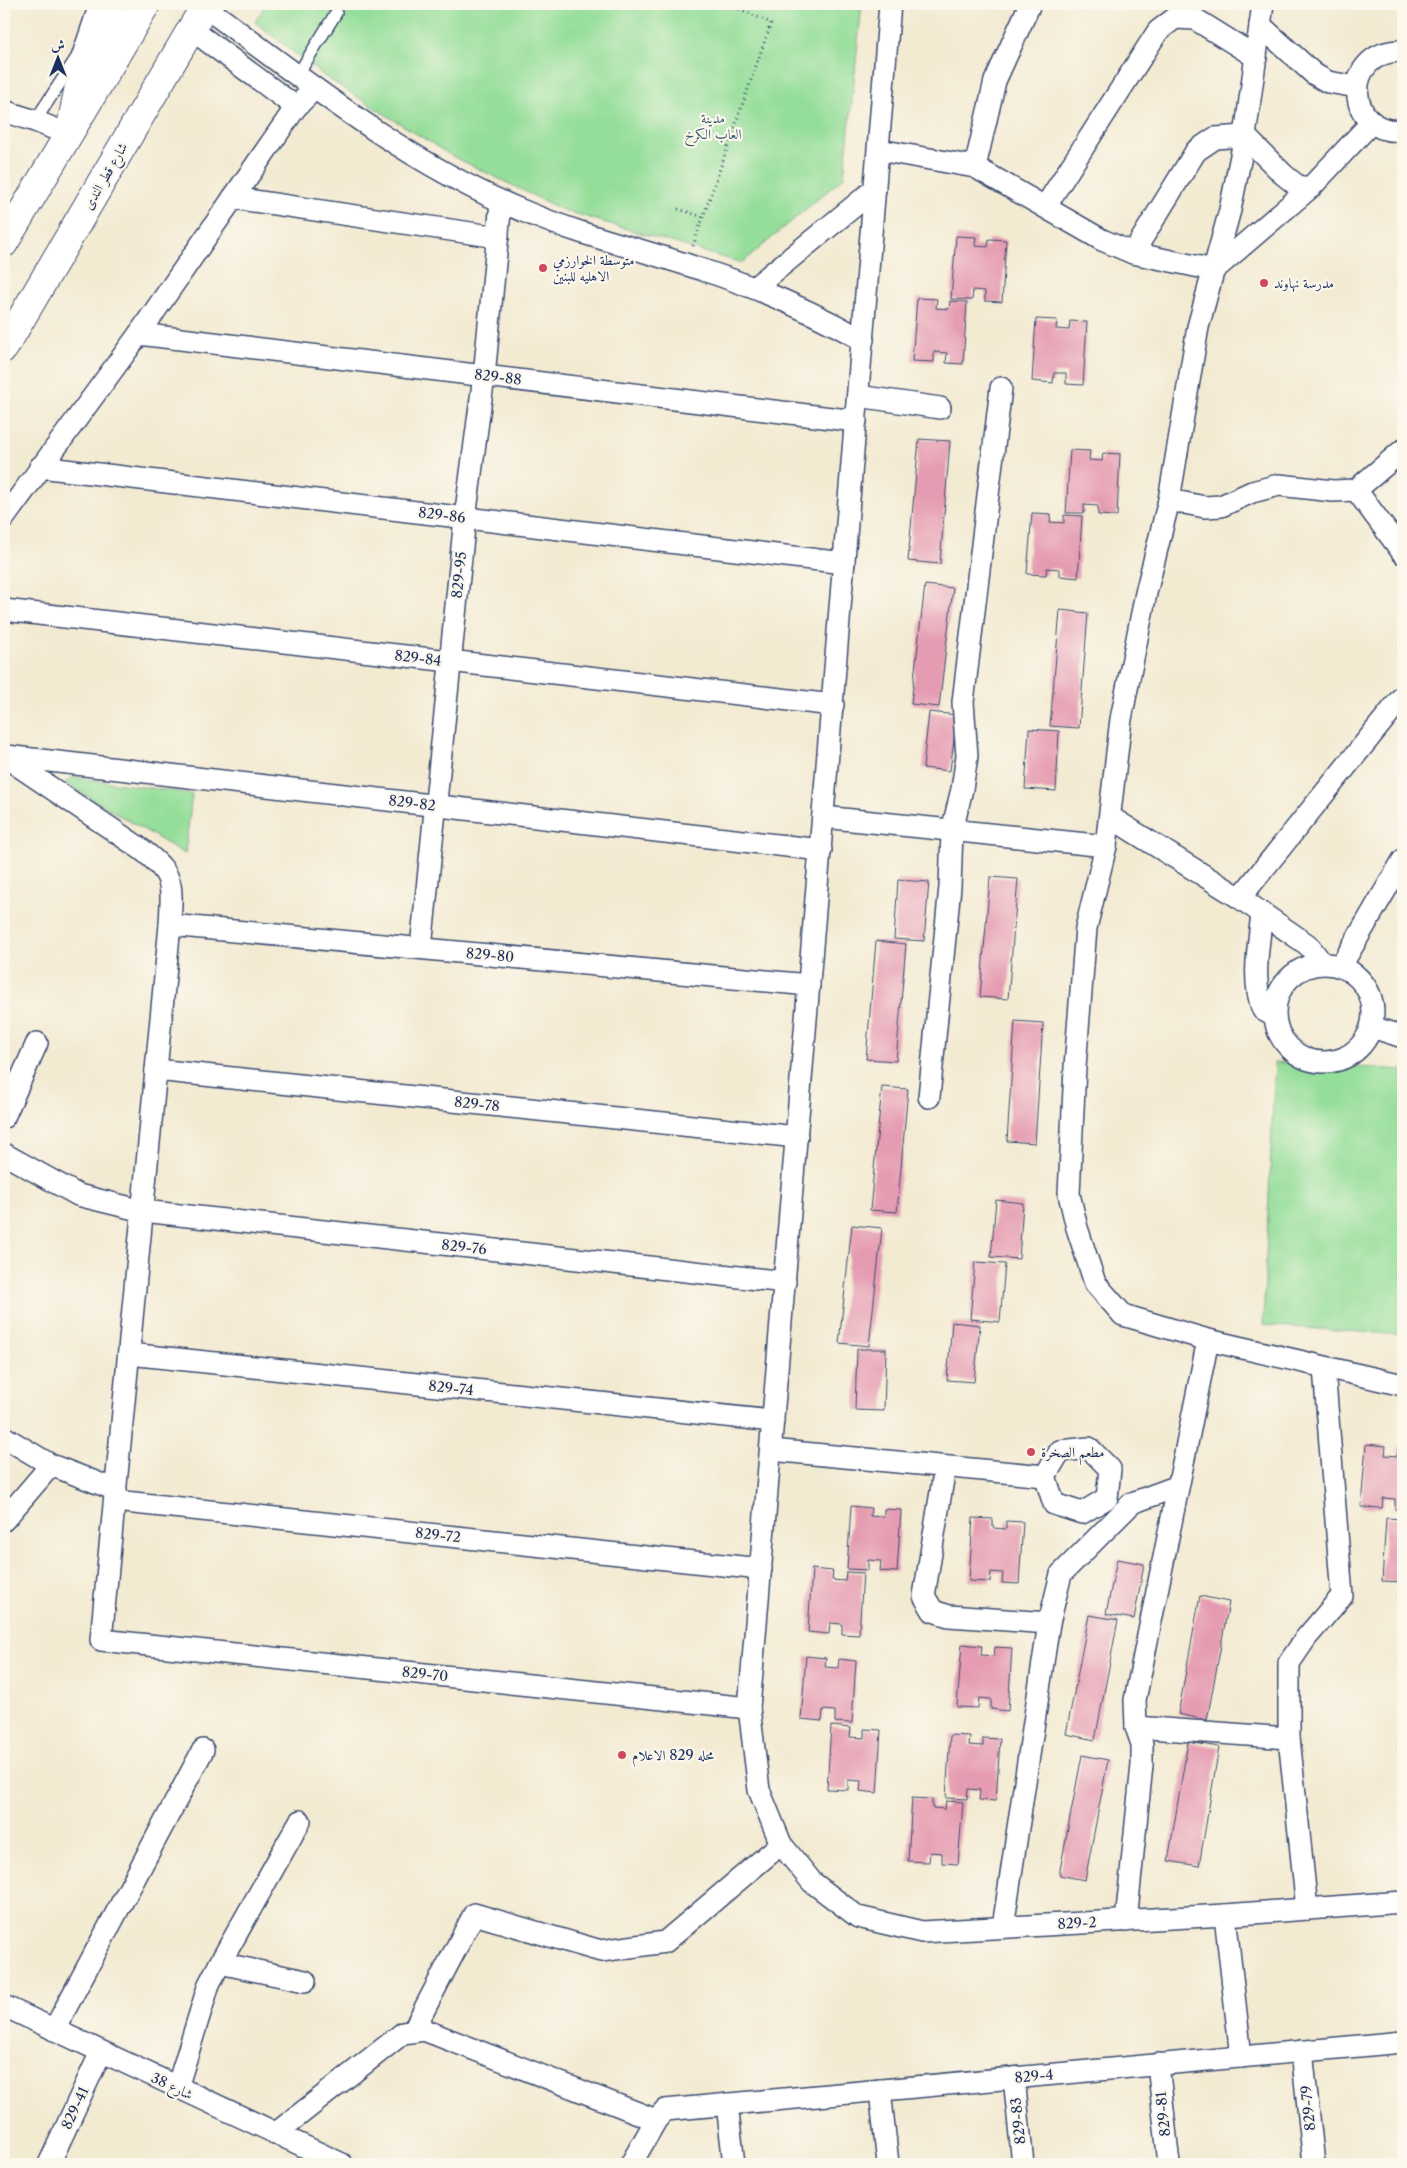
<svg xmlns="http://www.w3.org/2000/svg" width="1407" height="2168" viewBox="0 0 1407 2168" font-family="'Libre Caslon Text',Amiri,serif">
  <rect width="100%" height="100%" fill="#fbf7ec"/>
  <filter id="ink" filterUnits="userSpaceOnUse"><feTurbulence type="fractalNoise" baseFrequency=".02" numOctaves="2"/><feDisplacementMap in="SourceGraphic" scale="10" xChannelSelector="R" yChannelSelector="G"/><feConvolveMatrix kernelMatrix="1 2 1 2 8 2 1 2 1" color-interpolation-filters="sRGB"/></filter>
  <filter id="wash" filterUnits="userSpaceOnUse"><feTurbulence type="fractalNoise" baseFrequency=".0096" numOctaves="4" result="noise"/><feDisplacementMap in="SourceGraphic" scale="20" xChannelSelector="R" yChannelSelector="G"/><feGaussianBlur stdDeviation="1.12" result="paint"/><feColorMatrix in="noise" values="0 0 0 0 0 0 0 0 0 0 0 0 0 0 0 0 0 1.4 0 .05"/><feComposite in="paint" operator="in"/></filter>
  <g filter="url(#wash)">
    <rect width="100%" height="100%" fill="#f3ead2"/>
    <!-- green -->
    <g fill="#94de99" stroke="#58867c">
      <path d="M266,4H862L844,177L742,263L563,210L452,156L324,76L255,22Z"/>
      <path d="M73,777L192,794L185,854L65,783Z"/>
      <path d="M1275,1062L1403,1070V1335L1263,1325Z"/>
    </g>
    <g id="blocks">
      <!-- building -->
      <g fill="#e59bb1">
        <path d="M956,236L976,237L975,246L988,247L989,239L1006,240L1002,302L985,301V291L973,290L972,300L951,299Z"/>
        <path d="M917,298L937,299L936,308L949,309L950,301L967,302L963,364L946,363L947,353L934,352V362L912,361Z"/>
        <path d="M1036,319L1057,320L1056,329L1069,330L1070,321L1087,322L1083,385L1066,384V373H1054L1053,383L1032,381Z"/>
        <path d="M919,439L950,441L940,564L908,561Z"/>
        <path d="M1070,450L1090,451L1089,460L1102,461L1103,453L1120,454L1117,516L1098,515V506L1084,505V513H1066Z"/>
        <path d="M1032,513L1051,514L1050,522L1064,523V515L1082,516L1078,578L1060,576V569L1047,568L1046,575L1027,574Z"/>
        <path d="M925,585L953,588L939,707L911,704Z"/>
        <path d="M1060,610L1088,613L1079,728L1050,726Z"/>
        <path d="M929,712L957,715L950,771L923,768Z"/>
        <path d="M1029,729L1059,731L1056,791L1025,789Z"/>
        <path d="M990,877L1018,879L1008,999L980,997Z"/>
        <path d="M898,880L929,882L924,941L894,939Z"/>
        <path d="M876,941L906,944L896,1061L866,1059Z"/>
        <path d="M1015,1021L1043,1023L1035,1143L1007,1141Z"/>
        <path d="M882,1087L908,1089L897,1212L870,1210Z"/>
        <path d="M996,1200L1023,1203L1019,1259L991,1257Z"/>
        <path d="M852,1225L882,1228L869,1346L839,1343Z"/>
        <path d="M975,1262L1005,1264L1000,1322L970,1319Z"/>
        <path d="M952,1322L980,1325L974,1382L947,1380Z"/>
        <path d="M857,1349H886L884,1411L855,1410Z"/>
        <path d="M1366,1444L1386,1446L1385,1455L1398,1456L1399,1447H1403V1510L1395,1509V1499L1383,1498L1382,1508L1361,1507Z"/>
        <path d="M851,1506L871,1508L870,1516L884,1517V1509L901,1510L897,1572L880,1571L881,1561L868,1560V1570L847,1569Z"/>
        <path d="M973,1518L993,1519V1528L1006,1529V1521L1023,1522L1019,1584L1002,1583L1003,1573L991,1572L990,1582L969,1581Z"/>
        <path d="M1386,1518L1403,1519V1582L1382,1581Z"/>
        <path d="M1117,1559L1144,1564L1134,1619L1106,1614Z"/>
        <path d="M812,1569L833,1571L832,1580L845,1581L846,1572L863,1573L859,1635L842,1634V1624L830,1623L829,1634L808,1632Z"/>
        <path d="M1200,1596L1229,1602L1207,1720L1178,1714Z"/>
        <path d="M1089,1615L1118,1620L1095,1740L1066,1734Z"/>
        <path d="M962,1644L982,1646L981,1655L994,1656L995,1647L1012,1648L1008,1711L991,1709V1699L979,1698L978,1708L957,1707Z"/>
        <path d="M806,1656L826,1658L825,1667L838,1668L839,1659L856,1661L852,1723L835,1722V1711L823,1710L822,1721L801,1719Z"/>
        <path d="M831,1726L851,1728L850,1737L864,1738V1729L881,1730L877,1793L860,1791L861,1781L848,1780V1790L827,1789Z"/>
        <path d="M950,1735L970,1736L969,1745L983,1746V1738L1000,1739L996,1801L979,1800L980,1790L968,1789L967,1799L946,1798Z"/>
        <path d="M1188,1742L1219,1747L1199,1866L1168,1861Z"/>
        <path d="M1082,1755L1108,1760L1085,1880L1059,1875Z"/>
        <path d="M912,1798L932,1799V1808L945,1809L946,1801L963,1802L958,1864L942,1863V1853L930,1852L929,1862L908,1861Z"/>
      </g>
    </g>
  </g>
  <g filter="url(#ink)">
    <use href="#blocks" fill-opacity="0" stroke="#3b4b6f" stroke-width="1"/>
    <g fill="none" stroke-linecap="round" stroke-linejoin="round">
      <!-- lane casing -->
      <g stroke="#3b4b6f" stroke-width="14">
        <g id="lane">
          <path d="M297,76L336,13"/>
          <path d="M35,121L77,57L95,4"/>
        </g>
      </g>
      <!-- street casing -->
      <g stroke="#3b4b6f" stroke-width="24">
        <g id="street">
          <path d="M890,4L749,1708L759,1790L781,1844L812,1882L858,1917L922,1932L1225,1915L1403,1902"/>
          <path d="M1263,4L1245,136L1230,210L1198,327L1169,500L1146,593L1121,719L1106,846L1086,928L1075,1067L1069,1194L1077,1228L1095,1283L1123,1315L1208,1340L1403,1385"/>
          <path d="M204,6C305,81 404,161 521,210C579,235 641,249 700,269C757,287 811,311 863,340"/>
          <path d="M1260,25L1314,74L1328,82L1357,87"/>
          <path d="M191,29L296,107"/>
          <path d="M1403,51C1338,50 1347,138 1403,130"/>
          <path d="M4,111L35,121L67,134"/>
          <path d="M879,150L975,167L1102,240L1133,253L1214,270L1311,187"/>
          <path d="M975,167L995,81L1030,4"/>
          <path d="M233,198L498,237"/>
          <path d="M1045,207L1158,31L1175,18L1195,19L1256,57"/>
          <path d="M1133,253L1196,151L1215,138L1245,136L1284,175L1299,187H1311L1372,122"/>
          <path d="M754,288L875,189"/>
          <path d="M139,334L856,421"/>
          <path d="M858,396L940,408"/>
          <path d="M40,467L844,563"/>
          <path d="M1356,490L1403,553"/>
          <path d="M1169,500L1205,507L1221,506L1252,492L1279,485L1333,491L1356,490L1403,450"/>
          <path d="M4,518L139,334L296,107L314,89"/>
          <path d="M4,610L833,705"/>
          <path d="M4,756L141,849C175,875 172,883 170,925L101,1640L749,1708"/>
          <path d="M6,756L821,850"/>
          <path d="M823,817L1106,846"/>
          <path d="M1110,817L1240,898L1308,945L1322,963"/>
          <path d="M1240,898L1403,696"/>
          <path d="M1262,913C1259,944 1251,981 1263,1010L1274,1016"/>
          <path d="M170,925L809,985"/>
          <path d="M421,948L465,518L484,376L501,202"/>
          <circle cx="1324" cy="1013" r="49"/>
          <path d="M1341,966L1403,860"/>
          <path d="M1372,1027L1403,1037"/>
          <path d="M156,1070L797,1137"/>
          <path d="M929,1097L950,887L952,831L962,789L967,756L963,702L1001,388"/>
          <path d="M4,1117L37,1043"/>
          <path d="M4,1154L78,1195L143,1211L785,1282"/>
          <path d="M129,1354L773,1421"/>
          <path d="M4,1437L51,1465"/>
          <path d="M1089,1448L1110,1469L1107,1498L1082,1513L1054,1504L1045,1476L1060,1451Z"/>
          <path d="M771,1450L1045,1476"/>
          <path d="M945,1467L924,1596L933,1611L949,1616L1049,1623"/>
          <path d="M115,1501L761,1569"/>
          <path d="M4,1520L51,1465L116,1490"/>
          <path d="M1136,1727L1289,1738"/>
          <path d="M1307,1909L1289,1738V1663L1306,1638L1342,1596L1324,1368"/>
          <path d="M1225,1915L1241,2057"/>
          <path d="M1126,1921L1142,1765V1744L1136,1727L1135,1700L1208,1340"/>
          <path d="M1003,1927L1049,1623L1061,1574L1132,1503L1178,1486"/>
          <path d="M220,1963L300,1821"/>
          <path d="M4,2006L342,2164"/>
          <path d="M54,2030L203,1750"/>
          <path d="M413,2031L474,1914L601,1951L665,1942L781,1844"/>
          <path d="M1302,2051L1314,2164"/>
          <path d="M1158,2064L1169,2164"/>
          <path d="M1014,2078L1023,2164"/>
          <path d="M177,2088L209,1984L220,1963L305,1981"/>
          <path d="M880,2090L888,2164"/>
          <path d="M727,2104L734,2164"/>
          <path d="M275,2134L403,2033L424,2030L656,2120"/>
          <path d="M49,2164L101,2052"/>
          <path d="M631,2164L656,2120L665,2110L1403,2042"/>
        </g>
      </g>
      <!-- secondary casing -->
      <g stroke="#3b4b6f" stroke-width="30">
        <path id="secondary" d="M71,127L78,91L96,56L114,4"/>
      </g>
      <!-- primary casing -->
      <g stroke="#3b4b6f" stroke-width="30">
        <g id="primary">
          <path d="M4,243L146,4"/>
          <path d="M4,348L206,4"/>
        </g>
      </g>
      <!-- path -->
      <g stroke="#3b4b6f" stroke-width="3" stroke-dasharray="1 4" stroke-linecap="butt">
        <path d="M678,209L703,217"/>
        <path d="M693,246L771,23L728,4"/>
      </g>
      <!-- lane -->
      <use href="#lane" stroke="#fff" stroke-width="11"/>
      <!-- street -->
      <use href="#street" stroke="#fff" stroke-width="21"/>
      <!-- secondary -->
      <use href="#secondary" stroke="#fff" stroke-width="28"/>
      <!-- primary -->
      <use href="#primary" stroke="#fff" stroke-width="28"/>
    </g>
  </g>
  <!-- markers -->
  <g fill="#d1495b" stroke="#fbf7ec" stroke-width="2">
    <circle cx="543" cy="268" r="5"/>
    <circle cx="1264" cy="283" r="5"/>
    <circle cx="1031" cy="1452" r="5"/>
    <circle cx="622" cy="1755" r="5"/>
  </g>
  <g text-anchor="middle" stroke-width="4.5" stroke-linejoin="round" paint-order="stroke">
    <!-- park labels -->
    <g font-size="14" fill="#395b6d" stroke="#fbf7ec">
      <text x="713" y="123">مدينة<tspan x="713" dy="16">العاب الكرخ</tspan></text>
    </g>
    <!-- street labels -->
    <g font-size="14" fill="#1b2f5e" stroke="#fbf7ec">
      <text transform="translate(105 176) rotate(-60)" y="5">شارع قطر الندى</text>
      <text transform="translate(498 377) rotate(7)" y="5">829-88</text>
      <text transform="translate(442 515) rotate(7)" y="5">829-86</text>
      <text transform="translate(459 575) rotate(-84)" y="5">829-95</text>
      <text transform="translate(418 658) rotate(7)" y="5">829-84</text>
      <text transform="translate(412 803) rotate(7)" y="5">829-82</text>
      <text transform="translate(490 955) rotate(5)" y="5">829-80</text>
      <text transform="translate(477 1104) rotate(6)" y="5">829-78</text>
      <text transform="translate(464 1247) rotate(6)" y="5">829-76</text>
      <text transform="translate(451 1388) rotate(6)" y="5">829-74</text>
      <text transform="translate(438 1535) rotate(6)" y="5">829-72</text>
      <text transform="translate(425 1674) rotate(6)" y="5">829-70</text>
      <text transform="translate(1077 1923) rotate(-3)" y="5">829-2</text>
      <text transform="translate(1034 2076) rotate(-5)" y="5">829-4</text>
      <text transform="translate(172 2086) rotate(25)" y="5">شارع 38</text>
      <text transform="translate(75 2108) rotate(-65)" y="5">829-41</text>
      <text transform="translate(1308 2108) rotate(-96)" y="5">829-79</text>
      <text transform="translate(1163 2114) rotate(-96)" y="5">829-81</text>
      <text transform="translate(1018 2121) rotate(-96)" y="5">829-83</text>
    </g>
    <!-- poi labels -->
    <g font-size="14" fill="#1b2f5e" stroke="#fbf7ec" text-anchor="start">
      <text x="553" y="265">متوسطة الخوارزمي<tspan x="553" dy="16">الاهليه للبنين</tspan></text>
      <text x="1274" y="288">مدرسة نهاوند</text>
      <text x="1041" y="1457">مطعم الصخرة</text>
      <text x="632" y="1760">محله 829 الاعلام</text>
    </g>
  </g>
  <!-- margin -->
  <rect width="1407" height="2168" fill="none" stroke="#fbf7ec" stroke-width="20"/>
  <!-- north arrow -->
  <g transform="translate(58 58)" stroke="#fbf7ec" stroke-width="4" paint-order="stroke">
  <path d="M0-4L9 19L0 12L-9 19Z" fill="#1b2f5e"/>
  <text y="-8" font-size="14" font-weight="bold" text-anchor="middle" fill="#1b2f5e">ش</text>
  </g>
</svg>
